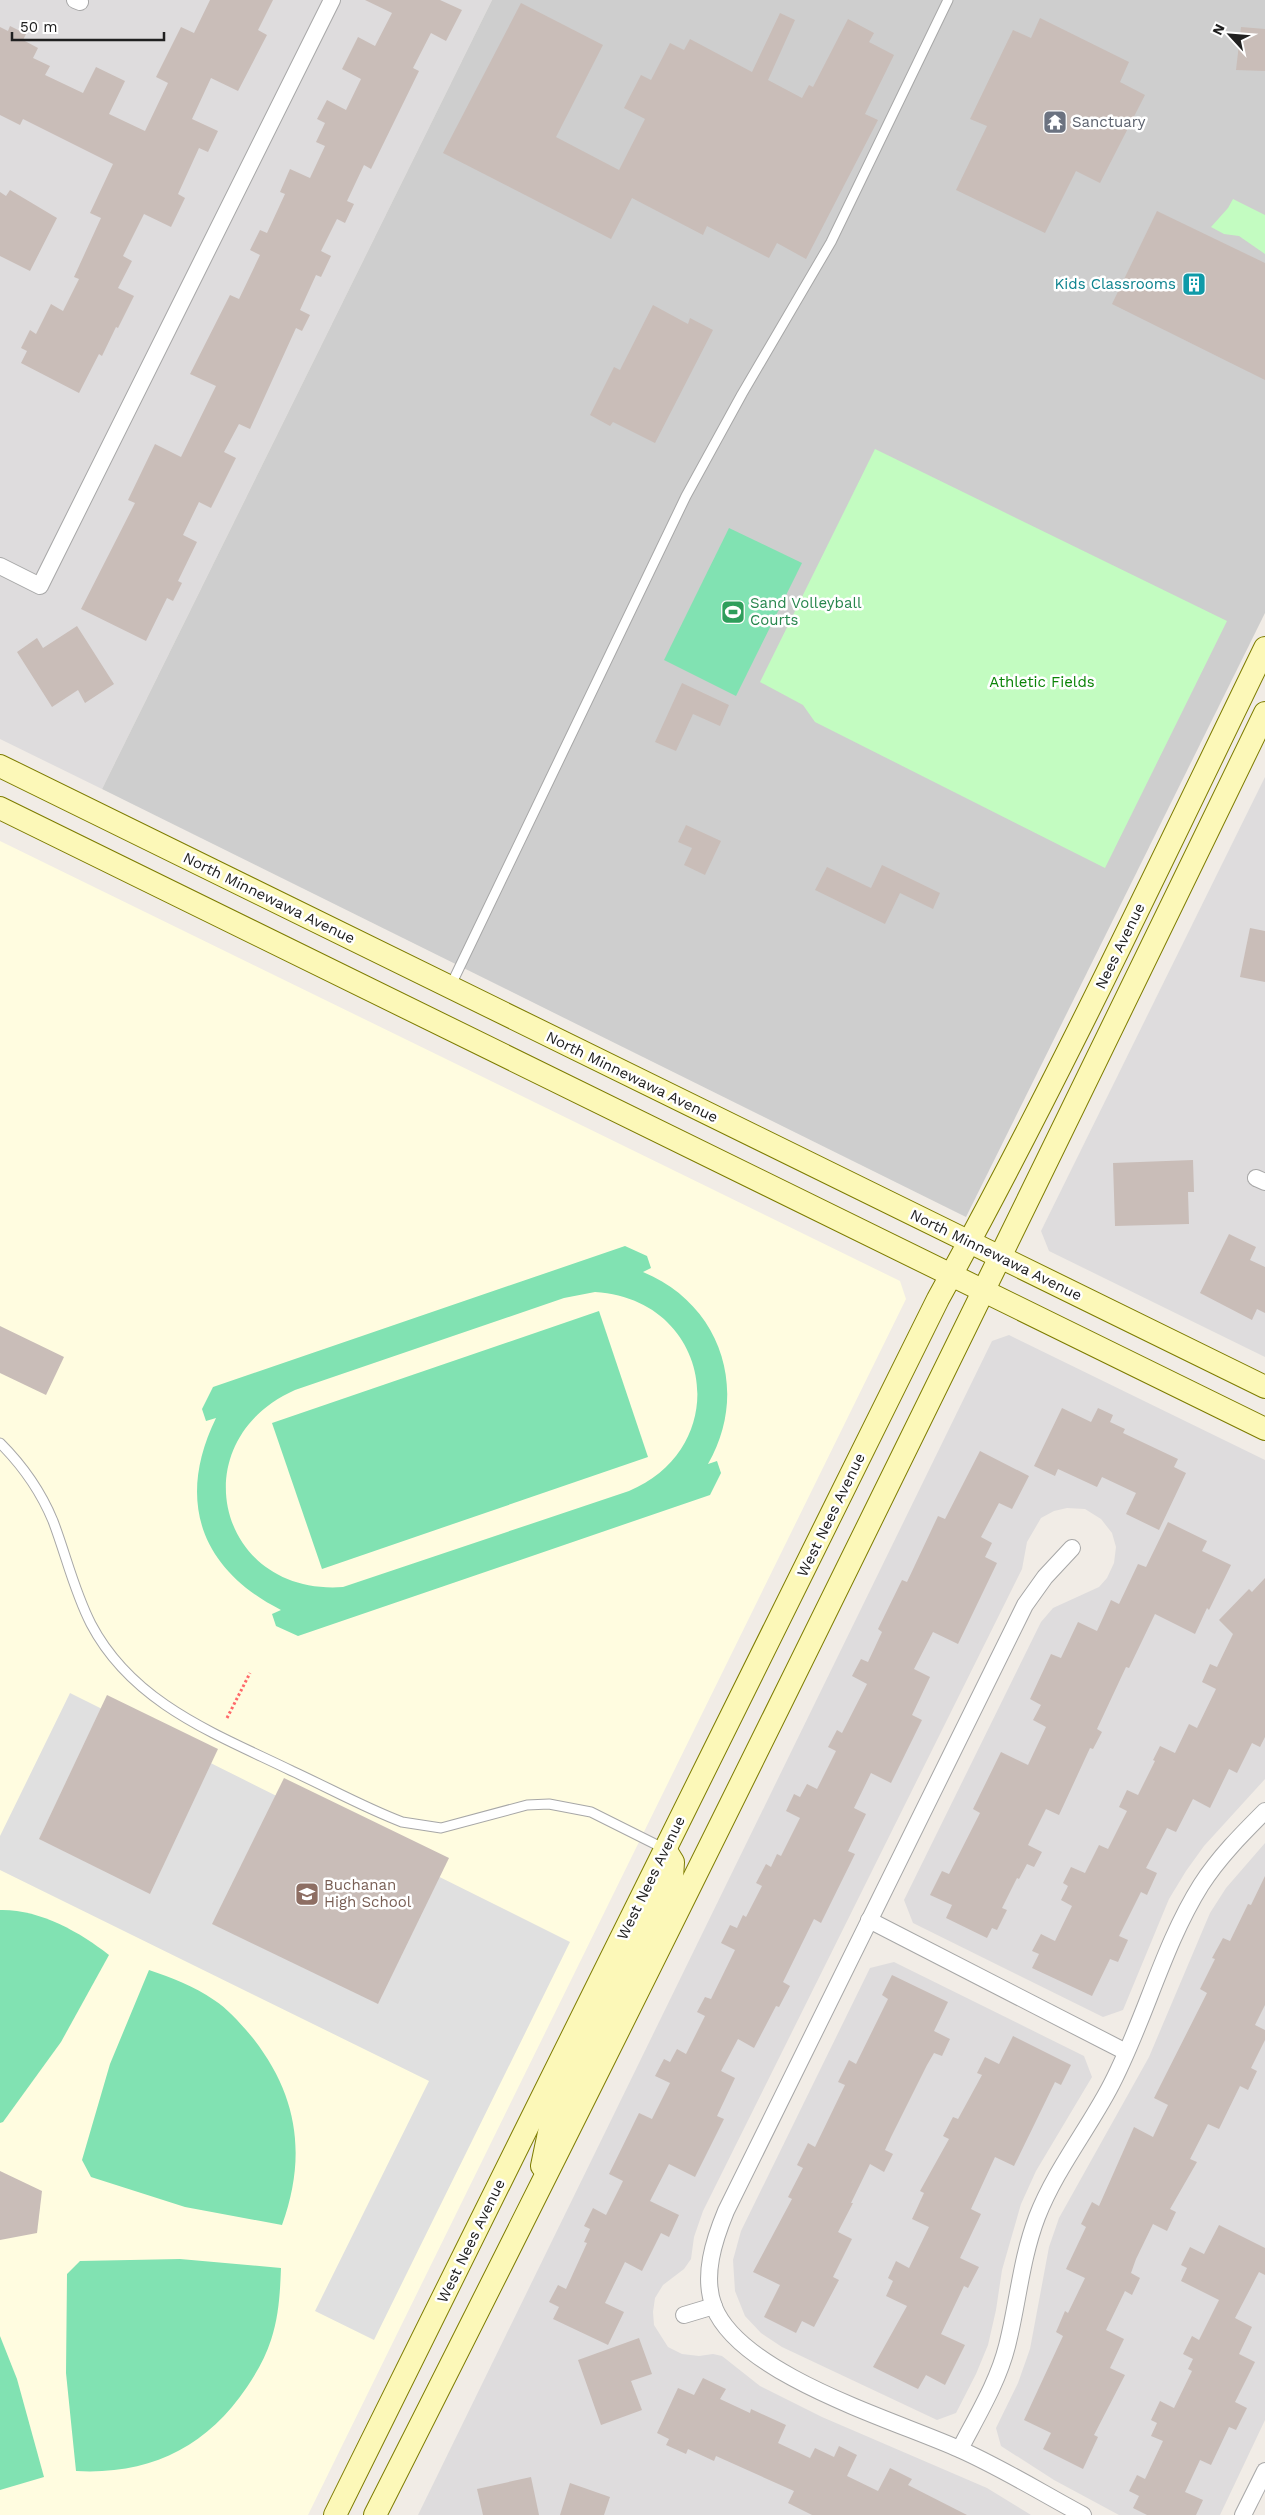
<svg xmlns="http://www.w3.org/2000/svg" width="1265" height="2515" viewBox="0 0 1265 2515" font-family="'Work Sans',sans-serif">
  <rect width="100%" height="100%" fill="#f1ece6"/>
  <!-- residential -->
  <g fill="#dedcdd">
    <path d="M0,0H492L102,789L0,739Z"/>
    <path d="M1265,777V1357L1049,1251L1041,1231Z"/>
    <path d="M1009,1335L1265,1460V1779L1204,1846L1186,1871L1169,1899L1123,2010L1103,2017L913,1923L904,1900L1041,1622L1053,1608L1099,1587L1107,1578L1114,1563L1116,1547L1112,1533L1101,1519L1085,1509L1067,1508L1054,1511L1041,1518L1027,1542L1022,1569L703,2211L694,2237L691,2259L684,2269L663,2285L655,2298L653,2312L654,2325L668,2347L682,2354L699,2356L713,2354L722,2356L760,2386L822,2417L987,2488L1031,2515H418L992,1341Z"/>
    <path d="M1265,1843V2420L1220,2515H1119L1054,2480L1001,2446L996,2428L1018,2383L1030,2349L1049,2247L1059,2218L1149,2057L1210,1913L1226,1888Z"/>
    <path d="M894,1962L1084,2056L1092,2077L1036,2171L1021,2204L1002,2270L996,2310L988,2345L976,2374L956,2413L937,2420L782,2347L761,2333L745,2316L735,2291L733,2260L741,2231L870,1968Z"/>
  </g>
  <!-- education -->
  <path fill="#fffce0" d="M0,841L900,1281L906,1299L308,2515H0Z"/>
  <!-- religious -->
  <path fill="#cecece" d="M492,0H1265V613L966,1217L102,789Z"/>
  <!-- park -->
  <g fill="#c3fcc1">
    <path d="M1233,199L1265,215V254L1239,236L1224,234L1211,227L1228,208Z"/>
    <path d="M875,449L1227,621L1105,868L815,722L803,705L760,682Z"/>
  </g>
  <!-- pitch -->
  <g fill="#81e2b2" fill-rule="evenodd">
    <path d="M729,528L802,563L736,696L664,660Z"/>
    <path d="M625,1246L647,1256L651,1268L643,1272C721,1304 750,1391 708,1464L717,1461L721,1473L710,1495L298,1636L276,1626L272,1614L281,1610C200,1569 176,1500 216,1418L206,1421L202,1409L213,1387ZM595,1292C712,1299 736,1446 629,1491L343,1587C217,1596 180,1441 295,1390L564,1298Z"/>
    <path d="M599,1311L648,1457L322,1569L272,1423Z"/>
    <path d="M0,1910C39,1909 80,1932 109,1955L61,2042L3,2122L0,2123Z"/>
    <path d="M149,1970C172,1978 194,1986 214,2000C228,2009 241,2024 252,2037C298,2095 307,2156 282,2225L185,2207L91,2177L82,2160L110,2064Z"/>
    <path d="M180,2259L281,2268C280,2293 279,2316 271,2340C266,2356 257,2372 247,2387C206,2448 149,2475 76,2471L66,2373L67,2274L80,2261Z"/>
    <path d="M0,2336L17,2379L44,2477L0,2490Z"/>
  </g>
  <!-- parking -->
  <path fill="#e0e0e0" d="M70,1693L570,1942L374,2340L315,2311L429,2081L0,1870V1836Z"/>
  <!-- building -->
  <g fill="#c9bdb8">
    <path d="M210,0H273L258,30L267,35L238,91L211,78L192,119L218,131L208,152L199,148L178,194L185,198L171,227L144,214L123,256L132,261L118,288L134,296L118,328L116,327L102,356L99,354L79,393L21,363L27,351L21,348L30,330L36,334L51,304L63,311L79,279L74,277L101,218L90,213L113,164L23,119L20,125L0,115V27L8,31L10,26L26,34L23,40L38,48L33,58L50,66L45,75L83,93L96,67L125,81L109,114L145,131L168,83L156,77L181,27L194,33Z"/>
    <path d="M365,0H440L462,10L446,41L431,33L413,68L419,71L371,169L364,165L347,201L354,204L345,223L337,219L321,251L331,256L321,277L316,275L300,310L310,315L302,331L296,328L250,429L239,424L224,452L236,458L211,508L199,502L183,535L197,542L178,581L182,583L173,601L167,598L146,641L81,609L135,503L128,500L155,444L181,457L216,386L190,374L230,295L239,299L260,255L250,250L260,230L267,233L285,194L280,192L290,169L310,178L325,146L316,142L325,123L317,119L327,100L346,110L361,79L342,69L358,37L375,46L392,13Z"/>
    <path d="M521,3L603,45L556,137L619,170L645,119L624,108L641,75L651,80L670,43L684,50L690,39L752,72L780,13L795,20L768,80L802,98L809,85L813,87L848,19L874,33L869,42L894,55L865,114L878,120L806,259L777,243L769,258L707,226L703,235L632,198L611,239L443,153Z"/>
    <path d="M1040,18L1129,62L1120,82L1145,95L1100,183L1076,171L1045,233L956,190L987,126L970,119L1013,30L1031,38Z"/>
    <path d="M1241,27L1265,29V71L1236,70Z"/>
    <path d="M10,190L57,218L30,271L0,256V192L6,196Z"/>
    <path d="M1157,211L1265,263V380L1112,304Z"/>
    <path d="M653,305L688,324L690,318L713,330L655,443L613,422L610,426L590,415L614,367L620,370Z"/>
    <path d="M77,626L114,684L85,703L78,690L52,707L17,652L37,638L43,648Z"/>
    <path d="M682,683L729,705L720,726L693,714L676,751L655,742Z"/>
    <path d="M686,825L721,841L705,875L684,865L692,848L678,842Z"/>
    <path d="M882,865L940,893L933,909L900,893L885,924L815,890L827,867L871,888Z"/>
    <path d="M1250,928L1265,931V982L1240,977Z"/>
    <path d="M1193,1160L1194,1192H1188L1189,1224L1115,1226L1113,1163Z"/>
    <path d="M1229,1234L1256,1247L1250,1260L1265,1267V1313L1257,1309L1252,1320L1200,1293Z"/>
    <path d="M0,1326L64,1357L46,1395L0,1373Z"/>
    <path d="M1062,1408L1091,1422L1098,1408L1113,1415L1110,1422L1125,1429L1123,1433L1178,1459L1174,1467L1186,1473L1159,1530L1126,1514L1136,1493L1102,1477L1097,1487L1058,1469L1055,1476L1034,1466Z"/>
    <path d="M980,1451L1029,1476L1012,1509L999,1503L981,1537L992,1543L985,1557L997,1563L958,1644L933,1632L914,1669L930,1677L912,1715L922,1720L891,1783L871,1773L854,1808L866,1814L848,1851L855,1854L821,1923L814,1919L783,1982L790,1986L779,2007L776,2006L754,2048L738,2039L721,2071L735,2078L717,2116L724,2119L695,2177L669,2164L650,2201L679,2215L669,2237L661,2233L642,2271L625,2262L605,2303L624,2312L608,2345L553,2319L559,2307L549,2302L558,2285L566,2289L587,2243L584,2242L590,2229L584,2226L593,2208L606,2215L623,2181L609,2174L639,2113L652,2119L670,2083L655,2076L664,2059L670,2062L677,2049L686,2054L705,2016L697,2012L705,1997L711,1999L735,1950L721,1943L730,1925L737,1928L743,1915L746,1917L762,1886L756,1883L766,1864L771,1867L777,1854L781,1856L800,1818L786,1811L794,1794L800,1797L807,1784L817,1789L836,1751L828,1747L837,1730L842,1733L867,1684L852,1676L861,1659L868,1662L882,1632L878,1629L902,1580L907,1582L938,1516L945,1519Z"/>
    <path d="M1168,1522L1207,1541L1202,1551L1231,1565L1209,1610L1207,1608L1195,1634L1155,1614L1129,1668L1126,1667L1097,1729L1102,1732L1093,1749L1090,1748L1059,1815L1046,1809L1028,1845L1042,1852L1034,1867L1027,1864L1019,1879L1017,1878L1002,1908L1007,1910L997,1930L992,1928L987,1938L946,1918L952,1905L930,1895L942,1871L949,1874L980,1813L973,1809L1001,1752L1028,1765L1046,1727L1033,1720L1041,1705L1030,1699L1051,1654L1061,1658L1078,1622L1097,1631L1111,1600L1119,1604L1138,1564L1146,1567Z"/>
    <path d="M1265,1578V1737L1260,1747L1252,1743L1237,1773L1229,1769L1210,1808L1193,1799L1176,1832L1167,1828L1146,1868L1157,1873L1147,1895L1141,1892L1119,1936L1128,1940L1118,1962L1110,1959L1092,1996L1032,1968L1039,1954L1032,1951L1041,1934L1055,1941L1072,1906L1061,1900L1068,1886L1063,1883L1071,1867L1085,1873L1099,1845L1108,1849L1127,1811L1119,1807L1127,1790L1138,1795L1155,1761L1153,1760L1160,1746L1175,1753L1189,1724L1197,1728L1216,1689L1202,1682L1210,1664L1217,1667L1233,1634L1219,1620L1249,1589L1252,1592Z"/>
    <path d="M107,1695L218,1749L150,1894L39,1839Z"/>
    <path d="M284,1778L449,1858L378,2004L212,1924Z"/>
    <path d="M1265,1876V2005L1255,2025L1265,2030V2040L1251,2068L1257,2071L1248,2090L1240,2086L1219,2129L1208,2124L1190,2159L1197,2162L1170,2209L1176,2212L1167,2231L1153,2224L1136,2259L1131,2273L1140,2278L1132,2295L1125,2291L1106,2330L1124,2339L1110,2368L1125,2375L1094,2435L1098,2437L1083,2469L1043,2449L1051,2433L1024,2420L1063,2336L1056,2332L1065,2311L1068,2313L1085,2278L1066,2269L1086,2227L1081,2224L1092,2202L1099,2206L1134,2127L1153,2137L1168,2105L1154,2098L1207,1993L1200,1989L1215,1959L1212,1958L1223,1938L1230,1941L1248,1904L1251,1905Z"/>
    <path d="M892,1975L948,2002L934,2031L950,2039L942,2056L934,2053L927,2065L891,2137L885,2150L893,2154L884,2172L870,2164L851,2203H853L838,2232L852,2239L833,2277L839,2280L814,2327L802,2321L796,2333L764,2317L780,2285L753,2272L792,2199L788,2197L803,2168L797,2165L808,2143L815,2147L845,2085L838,2082L849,2060L856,2064L888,1999L882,1995Z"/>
    <path d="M1013,2036L1071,2065L1061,2085L1055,2082L1014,2166L995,2157L971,2209L981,2214L960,2258L979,2267L968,2288L964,2286L941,2334L965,2345L945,2385L926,2375L918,2389L873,2367L907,2306L886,2296L893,2281L888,2278L896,2261L909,2268L929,2227L912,2219L924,2193L920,2191L949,2139L943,2136L953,2117L958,2119L982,2075L977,2073L985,2057L999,2064Z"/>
    <path d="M0,2171L42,2191L37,2233L0,2240Z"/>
    <path d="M1219,2225L1265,2248V2275L1259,2272L1235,2318L1252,2327L1239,2354L1255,2362L1235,2402L1247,2408L1236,2430L1229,2427L1211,2465L1200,2460L1185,2492L1203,2500L1196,2515H1147L1133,2508L1139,2496L1129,2491L1137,2475L1145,2479L1163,2441L1151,2436L1157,2423L1151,2420L1160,2401L1174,2408L1192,2371L1188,2369L1193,2359L1183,2354L1192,2336L1199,2340L1219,2300L1181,2281L1187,2268L1181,2265L1190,2247L1204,2254Z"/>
    <path d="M639,2338L652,2374L631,2381L642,2410L601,2425L578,2360Z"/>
    <path d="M703,2378L726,2389L720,2399L750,2413L751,2409L786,2425L778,2443L810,2458L815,2448L834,2457L839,2446L857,2455L847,2476L878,2491L890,2468L912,2479L908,2485L967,2515H812L788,2503L794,2491L716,2456L714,2461L688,2449L686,2454L666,2445L669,2439L657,2433L678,2388L694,2395Z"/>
    <path d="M531,2477L539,2515H483L477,2489Z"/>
    <path d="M570,2483L610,2497L604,2515H560Z"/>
  </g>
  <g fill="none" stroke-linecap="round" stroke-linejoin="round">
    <!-- lane casing -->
    <g stroke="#a7a7a7" stroke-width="11">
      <g id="lane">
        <path d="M450,987L686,496L742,394L831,242L948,0"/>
        <path d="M0,1443C22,1465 41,1492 53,1521C66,1555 74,1591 91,1624C133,1704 216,1734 292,1771C329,1788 365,1808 402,1822L441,1828L527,1805L549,1804L591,1812L665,1849"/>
      </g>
    </g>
    <!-- street casing -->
    <g stroke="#a7a7a7" stroke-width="18">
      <g id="street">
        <path d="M75,0L80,2"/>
        <path d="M0,566L40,586L332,0"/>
        <path d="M1256,1178L1265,1182"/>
        <path d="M1072,1548L1045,1577L1025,1605L726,2211C714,2240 702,2276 714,2307C741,2375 894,2420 959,2449C1002,2468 1042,2493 1083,2515"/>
        <path d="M869,1920L1126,2052"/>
        <path d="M684,2315L714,2306"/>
        <path d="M960,2449C977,2416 998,2382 1007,2346C1018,2303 1021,2259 1037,2217C1055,2171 1086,2132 1109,2089C1144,2024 1162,1947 1201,1885C1219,1857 1242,1834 1265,1811"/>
        <path d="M1243,2515L1265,2471"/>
      </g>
    </g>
    <!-- secondary casing -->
    <g stroke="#7d7c01" stroke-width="24">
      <g id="secondary">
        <path d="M0,766L1265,1387"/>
        <path d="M0,808L1265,1429"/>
        <path d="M542,2166L550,2128L672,1878L673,1862L665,1849"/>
        <path d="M335,2515L938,1299C1055,1087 1159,866 1265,648"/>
        <path d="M375,2515C678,1917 973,1315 1265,713"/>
      </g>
    </g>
    <!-- path -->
    <path stroke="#ff6869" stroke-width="3" stroke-dasharray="2.5 2.5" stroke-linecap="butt" d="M227,1718L250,1673"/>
    <!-- lane -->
    <use href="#lane" stroke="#fff" stroke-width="9"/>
    <!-- street -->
    <use href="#street" stroke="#fff" stroke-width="16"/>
    <!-- secondary -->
    <use href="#secondary" stroke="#fcf8b8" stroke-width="22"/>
  </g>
  <!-- icons -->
  <defs>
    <g id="temple-square" transform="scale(1.25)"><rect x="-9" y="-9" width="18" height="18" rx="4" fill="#6b7280" stroke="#fff"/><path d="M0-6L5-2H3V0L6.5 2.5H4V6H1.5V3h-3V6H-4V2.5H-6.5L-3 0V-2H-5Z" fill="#fff"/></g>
    <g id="building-square" transform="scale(1.25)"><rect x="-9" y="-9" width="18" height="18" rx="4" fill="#0f9aa8" stroke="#fff"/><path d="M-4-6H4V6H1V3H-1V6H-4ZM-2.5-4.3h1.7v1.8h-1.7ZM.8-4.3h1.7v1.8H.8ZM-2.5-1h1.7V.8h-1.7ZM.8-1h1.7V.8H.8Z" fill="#fff"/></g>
    <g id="stadium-square" transform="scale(1.25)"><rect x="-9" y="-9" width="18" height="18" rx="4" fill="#2e9e5b" stroke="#fff"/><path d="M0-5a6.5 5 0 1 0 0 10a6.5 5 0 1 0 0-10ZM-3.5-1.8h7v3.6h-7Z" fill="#fff"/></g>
    <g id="school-square" transform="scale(1.25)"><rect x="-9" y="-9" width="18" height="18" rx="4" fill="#8d6e63" stroke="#fff"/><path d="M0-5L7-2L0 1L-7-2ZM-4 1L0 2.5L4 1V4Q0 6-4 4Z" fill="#fff"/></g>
  </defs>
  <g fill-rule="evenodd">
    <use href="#temple-square" x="1055" y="122"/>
    <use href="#building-square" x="1194" y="284"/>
    <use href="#stadium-square" x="733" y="612"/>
    <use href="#school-square" x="307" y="1894"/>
  </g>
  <g text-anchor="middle" stroke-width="5" stroke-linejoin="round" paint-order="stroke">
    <!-- worship labels -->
    <g font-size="15" fill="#5b616d" stroke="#fff" text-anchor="start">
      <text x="1072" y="127">Sanctuary</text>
    </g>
    <!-- culture labels -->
    <g font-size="15" fill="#0d838f" stroke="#fff" text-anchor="end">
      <text x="1176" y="289">Kids Classrooms</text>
    </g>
    <!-- leisure labels -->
    <g font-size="15" fill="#27864d" stroke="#fff" text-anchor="start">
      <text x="750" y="608">Sand Volleyball<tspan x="750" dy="17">Courts</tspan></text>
    </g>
    <!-- park labels -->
    <g font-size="15" fill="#0b8407" stroke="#fff">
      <text x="1042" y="687">Athletic Fields</text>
    </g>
    <!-- street labels -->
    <g font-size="15" fill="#202020" stroke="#fff">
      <text transform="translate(269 898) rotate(26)" y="5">North Minnewawa Avenue</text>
      <text transform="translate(1120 946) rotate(-64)" y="5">Nees Avenue</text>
      <text transform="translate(632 1077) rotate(26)" y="5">North Minnewawa Avenue</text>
      <text transform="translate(996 1255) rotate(26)" y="5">North Minnewawa Avenue</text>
      <text transform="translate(831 1515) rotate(-64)" y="5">West Nees Avenue</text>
      <text transform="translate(651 1878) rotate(-64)" y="5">West Nees Avenue</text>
      <text transform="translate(471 2241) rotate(-64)" y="5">West Nees Avenue</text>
    </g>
    <!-- education labels -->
    <g font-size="15" fill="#785e54" stroke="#fff" text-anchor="start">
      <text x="324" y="1890">Buchanan<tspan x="324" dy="17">High School</tspan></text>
    </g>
  </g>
  <!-- north arrow -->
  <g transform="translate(1230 35) rotate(296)" stroke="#ffffff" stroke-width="4" paint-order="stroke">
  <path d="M0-4L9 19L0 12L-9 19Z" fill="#202020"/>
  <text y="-8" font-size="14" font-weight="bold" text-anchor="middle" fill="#202020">N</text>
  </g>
  <!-- scale -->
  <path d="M12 32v8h152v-8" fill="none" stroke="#202020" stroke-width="2.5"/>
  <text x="20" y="32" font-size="15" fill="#202020" stroke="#ffffff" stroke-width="4" paint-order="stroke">50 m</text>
</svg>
